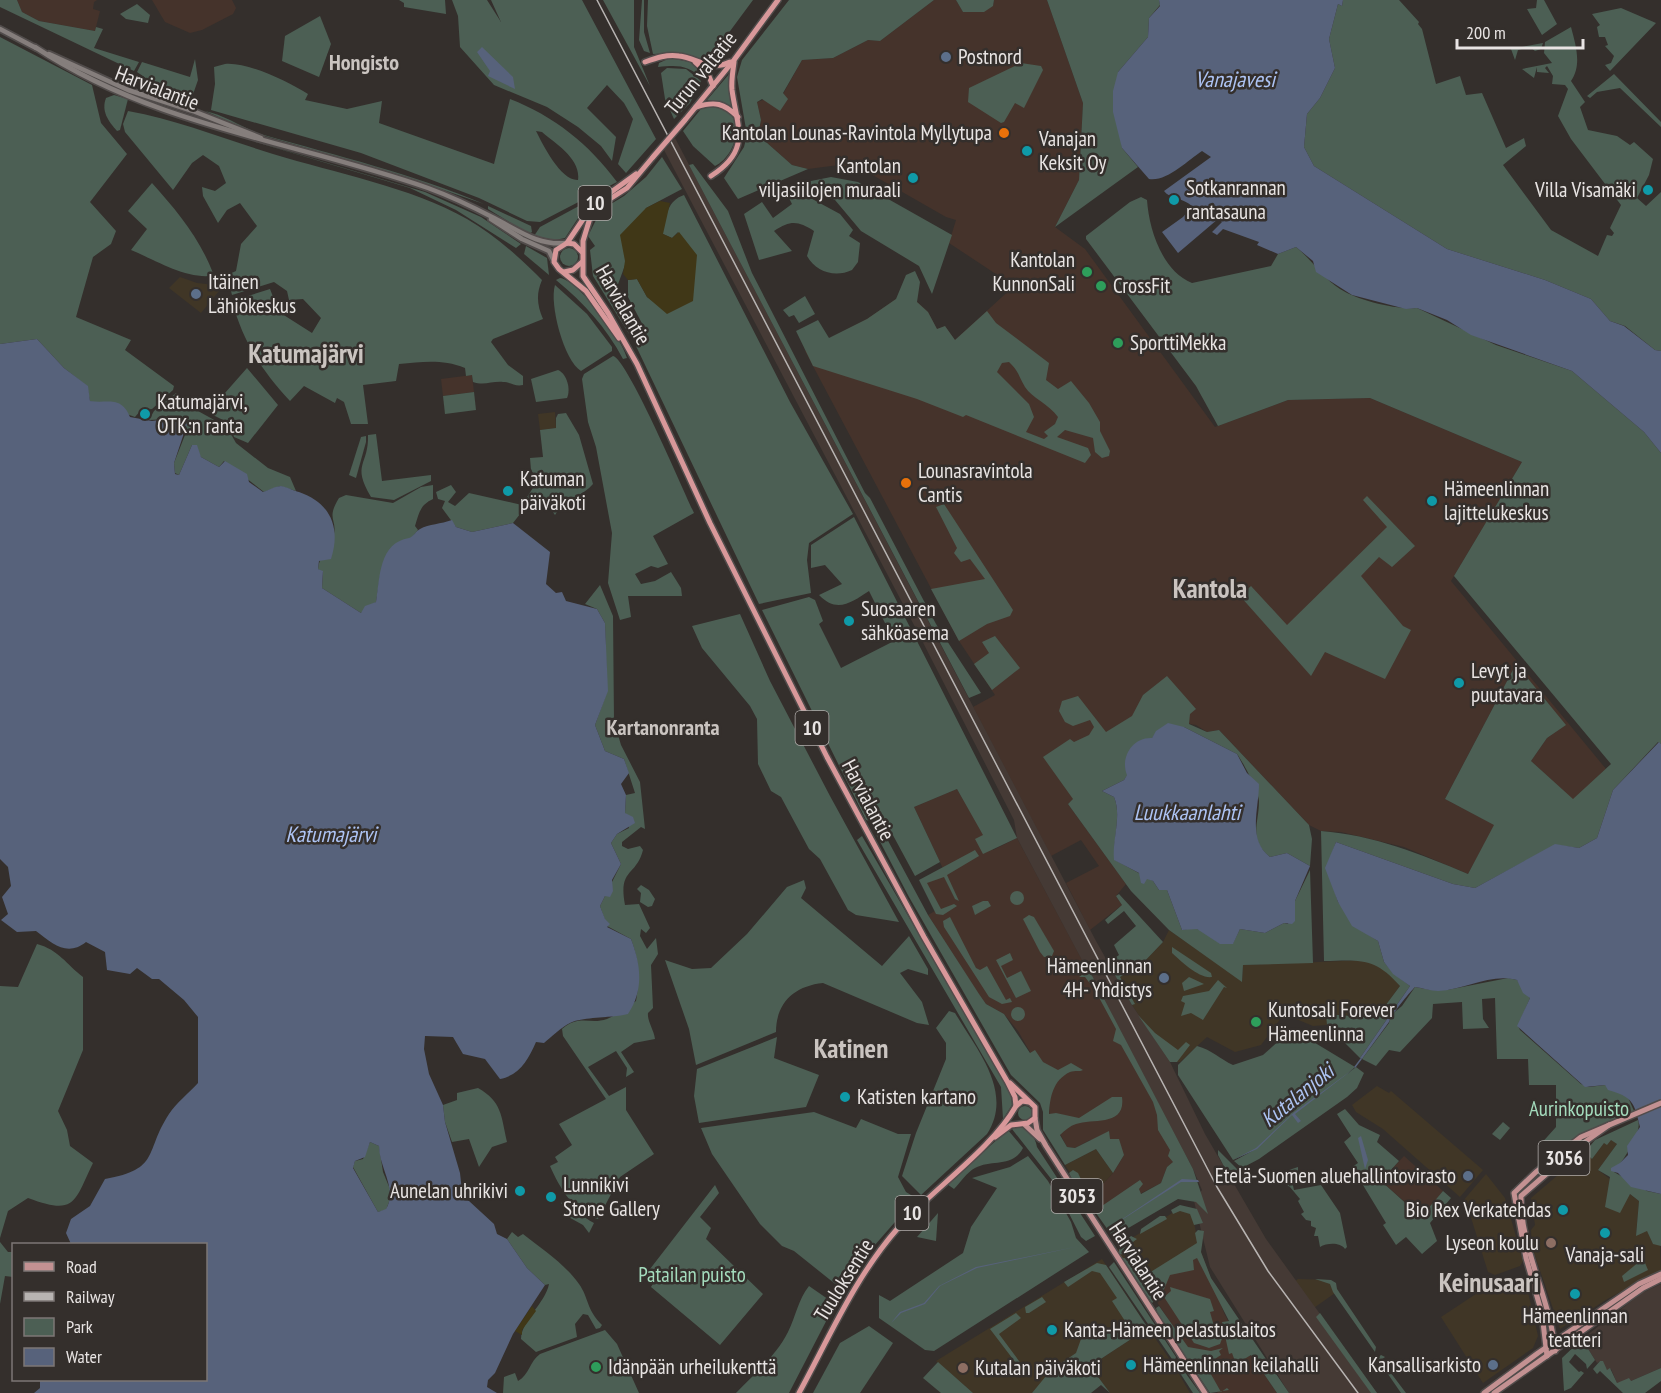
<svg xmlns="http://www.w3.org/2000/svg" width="1661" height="1393" viewBox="0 0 1661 1393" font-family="'PT Sans Narrow',sans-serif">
  <rect width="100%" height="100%" fill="#342f2c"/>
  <!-- commercial -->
  <g fill="#403626">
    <path d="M180,277L197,283L215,285L219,291L201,313L169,288Z"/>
    <path d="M555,412L556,428L540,430L538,414Z"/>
    <path d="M1169,930L1242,981L1243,965L1366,960L1387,971L1400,986L1376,1018L1327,1014V1025L1313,1026L1284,1014L1261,1045L1235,1052L1207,1037L1180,1062H1170L1132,1005L1134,1004L1120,977L1142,964L1163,942Z"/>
    <path d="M1377,1086L1389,1093L1391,1091L1483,1170L1460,1197L1383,1129L1356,1112L1352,1105Z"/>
    <path d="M1611,1140L1617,1144L1598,1170L1639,1201L1636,1235L1647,1230L1653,1244H1660L1661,1271L1609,1298L1560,1329L1532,1247L1531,1230L1535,1225L1531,1198L1585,1152L1592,1159L1604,1143Z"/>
    <path d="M1096,1149L1113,1173L1088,1201L1065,1165Z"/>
    <path d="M1486,1174L1505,1198L1523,1261L1520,1266L1495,1275L1488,1272L1468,1208L1463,1201Z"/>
    <path d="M1182,1207L1192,1213L1199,1247L1139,1285L1118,1252L1119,1246Z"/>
    <path d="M1102,1259L1140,1316L1053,1371L1032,1393H973L936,1361Z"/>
    <path d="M1298,1279L1328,1280L1333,1283L1335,1293L1311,1310L1293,1283Z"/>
    <path d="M1525,1279L1538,1336L1533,1348L1483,1383L1441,1317L1485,1288Z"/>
    <path d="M1148,1328L1175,1367L1190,1393H1110L1090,1366Z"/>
  </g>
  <!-- industrial -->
  <g fill="#45332b">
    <path d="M17,0H97L94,2L93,9L100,11L95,31L39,21L22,12Z"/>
    <path d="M152,0H232L236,8L233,14L202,30L190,33L165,22Z"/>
    <path d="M934,0H956L963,12L993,6L994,0H1047L1083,103L1079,180L1055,227L1085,249L1215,427L1288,400L1370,398L1522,462L1451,581L1606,769L1573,800L1531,761L1547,738L1565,725L1516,664L1445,799L1495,825L1468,874L1404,847L1341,832L1321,831L1309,825L1219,730L1207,732L1196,725L1168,720L1068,804L1126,884L1116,896L1122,905L1090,930L1066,883L1099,866L1081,840L1051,856L973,707L995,695L959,641L805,351L867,319L896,299L912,297L928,312L937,329L945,326L955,340L1014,286L949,243L956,220L946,217L862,169L839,165L808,169L792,165L758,135L761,120L757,102L783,94L802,60L833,58L868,40L880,41Z"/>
    <path d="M472,375L474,392L443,396L441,379Z"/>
    <path d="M957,789L993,850L1017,838L1185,1153L1167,1167L1161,1183L1140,1194L1139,1189L1127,1192L1096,1210L1088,1201L1113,1173L1124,1155L1090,1140L1075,1148L1067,1147L1057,1128L1049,1120L1050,1087L1018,1031L1004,1014L986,1004L979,995L928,915L940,908L926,883L946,875L914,807Z"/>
    <path d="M1404,1156L1443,1191L1422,1217L1381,1181Z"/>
    <path d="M1199,1247L1224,1313L1247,1357L1251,1355L1277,1393H1218L1144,1283Z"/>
  </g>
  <!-- built -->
  <g fill="#453a35">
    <path d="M675,138L1096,941L1132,1005L1170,1062L1205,1134L1266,1239L1377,1393H1289L1210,1267L1194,1201L1202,1190L1193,1169L1017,838L1014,820L914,625L664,150Z"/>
    <path d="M1661,1284V1368L1631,1381L1617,1383L1611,1369L1607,1370L1600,1361L1597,1363L1582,1339L1642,1293Z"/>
  </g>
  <!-- green -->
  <g fill="#4c5f54" fill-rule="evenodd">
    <path d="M0,0H17L22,12L39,21L95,31L96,27L103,29L94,48L139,62L134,71L0,7Z"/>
    <path d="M399,0H445L446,14L404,7V3Z"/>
    <path d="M452,0H487L501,22L491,0H582L656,139L626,173L618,164L633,119L624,103L607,85L587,108L616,137L612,161L601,146L578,127L547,107L494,85L460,47L458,16Z"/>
    <path d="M603,0H634V47L650,86Z"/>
    <path d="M642,0H644V32L650,53L644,51L639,40Z"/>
    <path d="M648,0H753L719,46L714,64L680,53L653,54L647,26Z"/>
    <path d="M789,0H934L880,41L868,40L833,58L802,60L783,93L788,99L780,111L762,99L757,102L761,120L758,135L792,165L808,169L738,199L724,178L744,147L747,135L737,77L742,60Z"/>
    <path d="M956,0H994L993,6L984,12H963Z"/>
    <path d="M1047,0H1159L1160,5L1149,18L1148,37L1118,72L1122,148L1138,167L1055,227L1079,180L1083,103Z"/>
    <path d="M1343,0H1399L1419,22L1418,24L1422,29L1436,84L1460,76L1466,95L1482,93L1506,148L1524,138L1526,146L1503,165L1551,230L1598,256L1607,235L1612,236L1614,233L1610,228L1621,205L1571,139L1558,116L1568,89L1565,85L1552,84L1553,76L1547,66L1545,68L1549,73L1537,72V67L1534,78L1522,69L1552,63L1544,53L1545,42L1571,27C1576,46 1582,65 1571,81L1585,102L1580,107L1588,130L1617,136L1630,145L1634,142L1653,159L1649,175L1637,198L1646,206L1661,192V351L1655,350L1625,326L1610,321L1591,299L1545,280L1447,249L1314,166L1304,147L1307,114L1320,98L1335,68L1329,39L1338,4L1342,6Z"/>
    <path d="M1537,0H1544L1557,24L1542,35L1527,9L1536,8Z"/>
    <path d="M137,4L150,15L148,23L126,19L120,14Z"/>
    <path d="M1621,8L1656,23L1610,71L1605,65L1611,63L1614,56L1605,46L1608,45L1605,37H1599L1597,27L1600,25L1592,14Z"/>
    <path d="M320,16L331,44L319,77L282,61L285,36Z"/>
    <path d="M0,37L92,85L101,123L127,154L90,202L116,231L111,244L93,257L76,317L131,340L125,350L174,386L173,390L152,409L141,410L135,417L90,401L87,386L64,368L37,339L0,344Z"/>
    <path d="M1543,43L1541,49L1535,51L1530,47L1518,50L1515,60L1511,49Z"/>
    <path d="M670,58L690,62L708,78L704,79C687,65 679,65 658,67L659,63Z"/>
    <path d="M195,59L198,80L190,103L169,94L137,72L142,62L190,77Z"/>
    <path d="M1021,63L1041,66L1043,70L1024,108L1015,103L1004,122L1001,123L968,102L969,88Z"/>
    <path d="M225,64C249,62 288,82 308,94L305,100L347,109L382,101L379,123L494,164L510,99C554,116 589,144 617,182L540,222L527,221L479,198L361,153L211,110L215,84L214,67ZM536,131L542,132C556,144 581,159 578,180C561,181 543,145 536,131Z"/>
    <path d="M667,68L686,69L701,81L690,103L674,119L665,99L661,73Z"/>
    <path d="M730,73V87L735,111L723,102L707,100Z"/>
    <path d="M1614,74L1661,122V127L1620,88L1597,92L1590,98L1587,96Z"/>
    <path d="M114,95L128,99L120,130L117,131C108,121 101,111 106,98Z"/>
    <path d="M714,106C747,110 739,154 715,166L693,146L683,131L701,109Z"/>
    <path d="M128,111C178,120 224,139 273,154C335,173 411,187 467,219C495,235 519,257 542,280C536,294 537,305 543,319L493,339L491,342L508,365L523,376V385C515,387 511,382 503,382C492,381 484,386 473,382L472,375L466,376L465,368C442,359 423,362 399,364L396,381L363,385L368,424H351L344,402L337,398L335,403L304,386L290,401C262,371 243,342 232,301L270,289L279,312L312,333L321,318L303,299L289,300L287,291L274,282L232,295L227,275L236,271L241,244L257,226L240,203L227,210L218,223L203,196L202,187L215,191L226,183L219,166L203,155L192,163L173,190L125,132L123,124Z"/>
    <path d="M205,111C225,115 244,129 264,135C338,156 413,174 484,204L406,177L255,133Z"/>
    <path d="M162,114L425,192L481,217L521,244L516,248L456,210L410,188Z"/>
    <path d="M662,157L682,189L646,208L617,287L635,325L629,334L593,276L590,250L595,246L588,236L601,210L624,196L646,177Z"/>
    <path d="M693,164L728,211L752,273L865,493L870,498L936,624L981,693L969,698L689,165Z"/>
    <path d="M831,177L858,182L952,235L932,294L919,266L861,231L835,200L804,188L801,183Z"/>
    <path d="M152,183C177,211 199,237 213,273L210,276C184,278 155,260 131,250L147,229L128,211Z"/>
    <path d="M790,187L840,214L853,230L849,236L860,243L858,262L852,270C835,278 816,272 807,256L814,231C798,221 791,220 774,231L792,251L759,260L744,214L762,202L773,218L792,204L785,190Z"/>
    <path d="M684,195L790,402L853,514L809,543L807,560L811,593L759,604L636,346L646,331L628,297V280L637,279L647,297L662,307L678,232L672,238L663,234L662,230C667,215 667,201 684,195Z"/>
    <path d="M1141,197L1147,200C1149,229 1162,271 1192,283L1271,266L1278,254L1296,247C1311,259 1324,279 1340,289C1357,300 1396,310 1417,308L1496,345L1572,371L1644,432L1661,453V744L1658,742L1613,790L1597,838L1579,848L1555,845L1475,888L1453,884L1336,842L1327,867L1338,902L1367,934L1378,941L1384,962L1393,973L1410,986L1360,1058L1327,1025L1326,1014L1376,1018L1400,986C1375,957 1360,960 1324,961L1321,831C1373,835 1421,854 1468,874L1494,825L1445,799L1516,664L1566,725L1547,738L1531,761L1573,799L1611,764L1454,576L1522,462L1370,398L1288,400L1218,426L1196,386L1086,239V236L1130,202Z"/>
    <path d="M590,200L565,238L555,240L534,236L540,227Z"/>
    <path d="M488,206L531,226L532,232L529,234L488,209Z"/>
    <path d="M526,246L547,258L549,275L524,254Z"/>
    <circle cx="569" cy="257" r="9"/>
    <path d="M915,271L920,282L917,302L928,312L937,329L945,326L955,340L987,311L996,323L1049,363L1046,380L1058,389L1071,381L1089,403L1100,422V431L1110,451L1109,456L1102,458L1095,452L1093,438L1065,430L1057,437L1088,448L1091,455L1085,463L966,415L963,417L917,399L813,366L796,331L818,320L829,338L867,319L896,299L906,275ZM1009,362C1018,370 1019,377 1025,387C1032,398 1049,404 1058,417L1055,424L1044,432L1048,436L1044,439L1026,432L1034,417L1029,404L997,372L1002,363Z"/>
    <path d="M560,278C578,280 623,340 627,358L623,359C606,327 584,303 556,280Z"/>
    <path d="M555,285L587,314L612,347V351L581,371C564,361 549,304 555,285Z"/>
    <path d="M805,296L815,314L799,323L794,315L789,317L783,310Z"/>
    <path d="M613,356C627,358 684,492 694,513L653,536L668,564L658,568L651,566L635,574L641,584L655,581L671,572L681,588L682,596H628L631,617L620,620L608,583L612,533L596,447L588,422L582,379L584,374Z"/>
    <path d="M247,368L278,405L248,443L234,437L229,423L213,415L210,410Z"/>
    <path d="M558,370C567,374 571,389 567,398L536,402L531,379Z"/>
    <path d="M474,392L476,410L445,414L443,396Z"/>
    <path d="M176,393L198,411L227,427L236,443L268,468L290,477L296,491L280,486L264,492L224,461L219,467L201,457L192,445L179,475L175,473L174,463L185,435L167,419L149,420L154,411Z"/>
    <path d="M566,413L579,435L593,484C582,497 565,498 555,515L542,497L535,495L513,523L472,532L456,527L442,508L445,501L438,499L436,492L451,485L456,492L448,502L455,506L469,493L522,505L538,480L531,470L530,458L543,457L540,430L556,428V418L558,414Z"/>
    <path d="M376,434L382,481L431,475V481L394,500L371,497C351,463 369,466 368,435Z"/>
    <path d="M366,436V442L356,478L349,475L361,437Z"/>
    <path d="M433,485V499C420,505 419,513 415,526L418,530L380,576L376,602L361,613L322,588L323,572L318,569C319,555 331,547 334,534C337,519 326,519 339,498L346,495L393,503L421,487Z"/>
    <path d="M1367,496L1415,546L1392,567L1379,557L1361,576L1403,626L1411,630L1385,679L1325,652L1311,676L1240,596L1251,586L1287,625L1387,527L1363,500Z"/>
    <path d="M944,504L1013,610L1010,616L987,624L959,641L931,589L985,579L970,559L961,562L954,553L957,548L936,507Z"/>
    <path d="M854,517L1017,838L983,854L975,839L983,835L957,789L914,807L940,862L915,876L888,826L866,820L762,610L809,597L815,600L823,621L819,624L841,668L894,641L869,591C852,602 837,614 819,595L842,584L825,565L811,568V545Z"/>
    <path d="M600,585L613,616L614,721L621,745L640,782L645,829L641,827L622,842V846L628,849L640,846L643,850C636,877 618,868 625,905L639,904L650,928L646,933L641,929L640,936L647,949L656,938L658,954L651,965L653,1008L648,1013C647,1021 654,1030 655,1039L634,1043L621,1052L634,1072L626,1077L627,1068L616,1051L588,1067L609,1096L626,1087V1110L654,1154L620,1177L598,1219C575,1214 559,1187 550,1166L558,1162L555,1157L572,1145L559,1124L606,1099L563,1036L562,1029C580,1014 590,1025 607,1019C617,1015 627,1007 636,1001C640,978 639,961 631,939L607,926L600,906L621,864L611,843L617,834L629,828L625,813L626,795L635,793L624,759L605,751L595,725L607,692L605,623L597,609L585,604Z"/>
    <path d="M740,614L770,681L830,796L899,922L856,915L848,910L820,859L809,849L781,797L771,791L758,764L757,719L750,706L702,648L692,626Z"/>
    <path d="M995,636L1020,668L992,690L974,664L989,653L982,642Z"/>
    <path d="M1167,676L1196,709L1190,714L1189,724L1207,732L1219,730L1309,825L1312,839L1310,866L1287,853L1270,857C1248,839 1259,824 1259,801C1259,792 1243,762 1237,754L1184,727L1155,734L1124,780L1102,791L1114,797C1122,816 1112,839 1115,860L1153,881L1159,890H1167L1182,930C1187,929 1193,928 1197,929C1213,933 1215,948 1233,943L1240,929L1265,933L1284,923L1288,924L1295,901L1310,870L1313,963L1243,965L1242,982L1169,930L1131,891L1068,804L1073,799L1043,757L1070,739L1074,742L1089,735L1094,727L1090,720L1073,726L1065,722L1059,711L1062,701L1078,696L1106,732L1132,716L1143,695Z"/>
    <path d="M881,832L886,837L928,915L979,994L986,1004L1004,1014L1030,1053L1035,1050L1043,1062L1058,1070L1071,1063L1083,1070C1080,1072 1075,1070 1070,1072C1053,1080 1050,1097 1049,1114L1056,1113L1079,1118L1112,1097H1122C1126,1127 1093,1118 1076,1124C1070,1126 1065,1130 1060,1135L1067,1147L1075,1148L1109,1131L1110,1139H1119L1124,1155L1113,1173L1096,1149L1065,1165L1043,1130V1112L1040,1103L1011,1075L909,897L876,834Z"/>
    <path d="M862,836L1011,1094L1012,1105L1003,1119L1001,1087L857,840Z"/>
    <path d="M975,850L979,856L947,875L959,901L955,899L944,877L927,883L941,909L954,904L957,906L943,915L936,914L919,880Z"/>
    <path d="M804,880L806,888L801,898L882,966L909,936L928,969V975L908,969L900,973L922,1002L929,1025L917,1023L823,983C794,986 776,1003 776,1032L696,1065L689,1029L665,960L692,969L711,968L747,934L787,887Z"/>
    <path d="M641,885L649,890L655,899L652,906L648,907L640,902L641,893L637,889Z"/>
    <circle cx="1017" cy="898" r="7"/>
    <path d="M1119,894L1163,942L1142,964L1120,977L1135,1004L1132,1005L1108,963L1119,955L1114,945L1136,926L1124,911L1108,924L1105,920L1122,905L1116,896Z"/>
    <path d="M983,901H988L991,906L975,915L972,906Z"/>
    <path d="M1029,915L1034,917L1054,951L1052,956L1044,957L1040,952L1023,919Z"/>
    <path d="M950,917L976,968L980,970L987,966L1006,1000L1010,998L1012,1002L1002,1004L989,997L944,927L943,921Z"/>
    <path d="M37,944C59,950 66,964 83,977V1050L58,1111L67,1130L70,1146L93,1163C74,1202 76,1216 28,1198L8,1211L0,1238V986L18,987Z"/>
    <path d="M1172,947L1211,973L1212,977C1199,979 1181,961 1172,953Z"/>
    <path d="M1010,953L1013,960L1001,966L1007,978L1021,971L1031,991L1016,998L996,960Z"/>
    <path d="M1089,970L1193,1169L1208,1214L1196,1202L1178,1199L1113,1237L1096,1213V1210L1140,1180L1143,1184L1139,1189L1141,1194L1161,1183L1167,1167L1173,1162L1168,1156L1170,1150L1158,1130L1157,1115L1153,1102L1121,1045L1113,1041L1116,1029L1095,990L1085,977H1079Z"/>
    <path d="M1189,977L1204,984L1184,991L1182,983Z"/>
    <path d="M1508,978L1517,980L1530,998L1518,1026L1520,1030L1581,1084L1589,1087L1605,1085L1627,1095L1634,1111L1584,1132L1549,1156L1539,1146L1556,1127V1085H1529L1528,1059H1497L1495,998L1482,999L1483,1019L1489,1028L1463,1029L1462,1002L1433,1004L1432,1018L1400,1052L1389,1050L1376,1066L1362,1059L1389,1023L1391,1015L1402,1006L1415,987L1431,990H1447Z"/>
    <path d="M1218,980L1227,988L1224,987L1203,1020L1191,1013L1181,1016L1185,1003L1181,1001L1183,996L1209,991Z"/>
    <circle cx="1018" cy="1014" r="7"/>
    <path d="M949,1011L955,1013C977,1050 1014,1092 987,1134L921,1195L902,1176L916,1133L946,1059V1043L936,1028Z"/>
    <path d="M1138,1015L1155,1033L1178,1050L1186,1042L1190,1045L1177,1062H1170Z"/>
    <path d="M1292,1029L1355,1067L1346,1075L1356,1067L1364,1073L1357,1088L1347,1097L1259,1159L1242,1168L1234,1161L1254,1150L1233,1160L1178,1075V1065L1197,1046C1212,1050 1220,1059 1233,1065L1263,1055Z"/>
    <path d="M777,1037L774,1058L819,1075L806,1107L699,1123L694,1096L697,1069Z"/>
    <path d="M478,1088C502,1102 501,1115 507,1142L492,1147L479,1167L469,1139L452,1142L445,1122L443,1105L457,1100V1093Z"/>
    <circle cx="1025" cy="1113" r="7"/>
    <path d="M1345,1109L1359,1125L1380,1135L1377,1142L1399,1161L1381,1181L1421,1217L1443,1191L1451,1198L1430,1223L1437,1241L1422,1254L1406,1237L1396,1245L1383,1225L1386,1223L1352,1167L1358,1163L1344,1142L1351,1136L1337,1114Z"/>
    <path d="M814,1112L856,1128L861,1119L898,1134H911L898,1177L906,1192L916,1198L874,1246L844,1291L794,1251L782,1246L760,1224L712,1154L701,1128Z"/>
    <path d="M1638,1120C1643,1132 1622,1162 1614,1172L1647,1191L1661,1194V1246L1653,1244L1647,1231L1636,1236L1639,1201L1630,1194L1620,1213L1605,1207L1610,1177L1598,1170L1617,1144L1611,1140L1607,1145L1604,1143L1592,1159L1585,1152L1595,1140Z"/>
    <path d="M1503,1122L1510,1128L1500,1140L1492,1134Z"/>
    <path d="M1016,1126C1028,1127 1035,1136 1037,1147L1095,1236L1086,1241L1081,1237L1052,1180L1012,1129Z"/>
    <path d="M1008,1130L1023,1148C1013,1168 992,1159 975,1168C967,1172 960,1183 954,1189L947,1184Z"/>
    <path d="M370,1142L379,1146L383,1172L392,1194L386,1210L378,1212L353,1167L355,1161L363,1159Z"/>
    <path d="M1218,1150L1238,1170L1231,1180L1218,1155Z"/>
    <path d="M1028,1156L1048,1181L1071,1222L1076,1238L1089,1252L934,1351L925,1350L879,1318V1295L890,1301L963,1253L971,1227L997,1188L972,1178L1010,1167Z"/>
    <path d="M1298,1167V1171L1290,1173L1294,1190L1321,1185L1340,1213L1347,1247L1345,1249C1340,1242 1327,1243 1320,1247L1318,1236H1314L1316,1228L1311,1226V1221L1306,1220L1301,1214L1304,1212L1298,1201L1300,1199L1290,1187L1278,1180L1281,1179L1280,1181L1288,1186L1287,1181L1290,1187L1291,1182L1281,1177L1276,1179L1273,1177L1280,1174L1284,1176L1289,1170Z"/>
    <path d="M1073,1170L1078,1173L1086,1190L1084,1193L1078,1192L1069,1173Z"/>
    <path d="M715,1185L719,1193L700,1217L711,1228L706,1239L763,1294L720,1345L651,1287L657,1277L650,1269Z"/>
    <path d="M563,1202C573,1204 583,1218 594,1223L589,1233L583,1225L563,1214L567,1211L561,1203Z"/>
    <path d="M1180,1205L1197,1209L1203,1223L1194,1225L1190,1214L1180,1211L1173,1214L1171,1210Z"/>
    <path d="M938,1213L936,1241L917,1237Z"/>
    <path d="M1160,1216H1165L1167,1219L1140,1234L1141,1229Z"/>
    <path d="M1198,1230L1204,1231L1201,1252L1211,1278L1289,1393H1277L1251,1355L1236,1364L1232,1353L1229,1354L1222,1322L1229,1321L1197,1258L1193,1260L1194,1270L1170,1275L1162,1294L1152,1303L1122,1258L1133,1259L1131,1262L1141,1278L1197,1243L1195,1233Z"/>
    <path d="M512,1232L518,1237L523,1234C542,1249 564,1263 579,1284C589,1298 586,1309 602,1325L600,1328L596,1329L588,1315L583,1314L575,1324L577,1337L536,1352L521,1339C522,1319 545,1304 549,1284L545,1285L527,1268L507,1239Z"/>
    <path d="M1131,1236L1137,1239L1129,1245V1255L1119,1254V1246Z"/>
    <path d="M0,1242L8,1252H14L13,1277L5,1276L0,1304Z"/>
    <path d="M1640,1261L1645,1263L1648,1270L1624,1282L1622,1276Z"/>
    <path d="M1114,1262L1176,1357L1174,1362L1109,1267Z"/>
    <path d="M1097,1263L1106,1265L1148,1328L1090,1366L1110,1393L1101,1385L1091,1393H1032L1051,1370L1076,1353L1081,1339L1092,1334L1096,1340L1125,1321L1112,1301L1117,1298L1100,1273L1092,1271L1068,1287L1064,1282Z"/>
    <path d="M1315,1279L1331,1280L1336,1283L1337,1289L1376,1347L1375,1352L1333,1292L1330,1284Z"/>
    <path d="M809,1286L835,1304L789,1393H736C754,1374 776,1356 788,1332C796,1316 798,1300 809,1286Z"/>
    <path d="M1170,1287L1210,1299L1214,1311L1210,1312L1214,1326L1219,1325L1223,1336L1220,1344L1209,1348L1194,1343L1164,1297L1171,1291Z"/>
    <path d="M1042,1297L1046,1302L1029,1313H1026L1025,1307Z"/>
    <path d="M1159,1306L1188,1347L1211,1351L1223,1348L1219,1351L1221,1355L1210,1362L1212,1366L1208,1369L1221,1392L1227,1388L1229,1390L1210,1393L1158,1315L1156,1308Z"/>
    <path d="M1016,1313L1021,1318L999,1334L1025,1369L1022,1371L990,1329Z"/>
    <path d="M1320,1313L1377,1393H1371L1316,1317Z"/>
    <path d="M869,1326L893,1343L860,1393H813L840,1343Z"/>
    <path d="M605,1330L617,1344L639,1393H503L504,1377L515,1373L518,1381C529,1375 530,1361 540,1354Z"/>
    <path d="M1582,1339L1595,1360L1587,1369L1586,1364L1575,1354L1569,1362L1579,1372L1581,1371L1584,1373L1571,1388L1564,1391L1562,1358Z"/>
    <path d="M1381,1355L1385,1357L1381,1360L1406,1393H1401L1379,1361H1374Z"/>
    <path d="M1600,1361H1603L1607,1370L1610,1368L1617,1383L1629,1378L1631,1381L1661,1368V1381L1645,1393H1623L1600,1371L1597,1374L1593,1369Z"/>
    <path d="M938,1362L973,1393H941L923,1378Z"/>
    <path d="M1178,1370L1184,1371L1200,1393H1193Z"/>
  </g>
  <!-- sand -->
  <g fill="#403717">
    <path d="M660,201L670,203L663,234L672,238L679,232L697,255L693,301L667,314L647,297L637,279L628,280L623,274L625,261L620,235L646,208Z"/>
    <path d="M532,1306L536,1311L522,1330V1335L515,1331Z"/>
  </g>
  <!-- water -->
  <g fill="#57627b" fill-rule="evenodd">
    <path d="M1159,0H1343L1342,6L1338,4L1329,39L1335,68L1320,98L1307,114L1304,147L1314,166L1447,249L1545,280L1591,299L1610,321L1624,326L1655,350L1661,351V453L1644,432L1572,371L1471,335L1447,320L1417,308L1406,309L1352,295L1316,272L1313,261L1296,247L1278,254L1257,245L1259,242L1223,229L1217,235L1212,232L1222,222L1218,219L1178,253L1162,232L1183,217L1192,206C1184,198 1169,199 1164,191L1211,157L1202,151C1188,160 1167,182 1149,179L1122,148L1113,112V91L1118,72L1148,37L1149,18L1160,6Z"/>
    <path d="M482,47L513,77L515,89L488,76L490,71L477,52Z"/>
    <path d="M37,339L64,368L88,386L90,401C107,404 121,395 130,417L152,421L167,419L187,424L174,463L175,474L179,475L192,445H197L201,457L219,467L225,461L247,474L249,482L263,492C269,490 276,486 281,486C287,487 294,491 299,492C331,503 341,528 331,559L319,561L318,569L323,571L322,588L361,613L365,606L376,602C380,577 379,543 409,538C413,537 416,531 420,529C429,524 441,524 452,520L456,527L472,532L513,523L550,552L546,584L556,593L562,592L566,601L597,609L605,623L608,691L595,725L605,751L624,759L629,773L621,784L626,795L625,813L633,817L635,823L617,834L611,843L621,864L612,880L613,891L610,897L605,896L600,906L605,919L610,924L607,927L631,939C641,965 644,990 628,1014C612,1018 580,1017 570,1023C563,1026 550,1038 544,1043L536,1042C528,1060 520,1075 500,1079L485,1059L463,1054L453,1037L425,1036L424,1049L429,1074L443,1105L445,1122L460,1173L463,1200L469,1201L494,1224L497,1234L507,1239L527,1268L545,1285L513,1334L495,1373L488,1380L487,1387L497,1393H34L40,1388V1380H206V1244H71L66,1233L71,1219L90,1206L105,1179C161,1169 144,1152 169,1114C176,1103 189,1093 198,1083V1017L184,1000L159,979H152L137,968L130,974L107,970L105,952L86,942C67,957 53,944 36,931L17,932L1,920L8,914L2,897L11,886L8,867L0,859V344ZM370,1142L379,1146C379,1168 398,1189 386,1209L378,1212L353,1168L355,1161L365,1157Z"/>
    <path d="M1168,723L1184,727L1237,754L1247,773L1259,784C1259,809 1247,839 1270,857L1287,853L1310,866L1295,901V921L1292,924L1284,923L1265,933L1240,929L1233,944H1220L1197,929L1182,930L1167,890H1159L1153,881L1147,879L1144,884L1141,883L1139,873L1114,860C1112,839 1122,816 1114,797L1102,791L1124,780L1127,775C1120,758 1132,737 1152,738L1156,731Z"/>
    <path d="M1659,742L1661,744V1194L1631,1187L1618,1173L1611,1171V1168L1620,1163L1628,1155L1627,1146L1640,1127C1634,1101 1632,1097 1608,1090L1605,1085L1585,1087L1517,1026L1530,998L1523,993L1517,980C1491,973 1465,990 1438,991C1431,991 1423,988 1415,987C1409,993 1391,1015 1389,1022L1362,1059L1360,1058L1410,986L1393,974L1384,962L1378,941L1352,926L1338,902L1325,868L1336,842L1453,884L1475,888L1555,844L1579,848L1597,838L1613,790Z"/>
    <path d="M1356,1067L1295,1114L1301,1121L1298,1123L1292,1115L1257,1149L1233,1160L1256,1148L1292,1114Z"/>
    <path d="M1361,1136L1368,1160L1365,1169L1358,1138Z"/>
    <path d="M1182,1179L1198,1180L1199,1182H1181L1106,1230Z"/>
    <path d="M1080,1246L977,1268L940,1286L925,1304L901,1313L891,1323L900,1312L924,1303L939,1286L976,1267Z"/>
  </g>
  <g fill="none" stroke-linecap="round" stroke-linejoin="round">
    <!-- stream -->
    <path stroke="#57627b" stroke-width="1.5" d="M1355,1067L1361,1059"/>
    <!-- secondary casing -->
    <g stroke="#514c4b" stroke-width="8">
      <g id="secondary">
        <path d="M0,29L36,48"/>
        <path d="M35,47C156,127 294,141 428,188C450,196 473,207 494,218C518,230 538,246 566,243"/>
        <path d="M49,54L128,90L193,111L261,138"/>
        <path d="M491,219L522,239L549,251L553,259"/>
      </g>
    </g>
    <!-- primary casing -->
    <g stroke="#514c4b" stroke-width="8">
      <g id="primary">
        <path d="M1035,1118L1037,1130L1046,1146L1205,1393"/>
        <path d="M1024,1124L1040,1139"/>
        <path d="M1555,1351C1551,1299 1520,1249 1521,1196L1575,1149L1609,1125"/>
        <path d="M1547,1356L1542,1314L1526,1258L1514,1193L1536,1172L1581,1137L1661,1103"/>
        <path d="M1484,1393L1538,1353L1639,1284L1661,1274"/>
        <path d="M1494,1393L1643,1288L1661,1279"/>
      </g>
    </g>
    <!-- trunk casing -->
    <g stroke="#514c4b" stroke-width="8">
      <g id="trunk">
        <path d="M645,62C656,58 667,54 679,56C697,58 711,72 730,62"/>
        <path d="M695,62L708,74L713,86"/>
        <path d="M696,107C715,101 724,103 738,117"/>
        <path d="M685,120L734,60L778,0"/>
        <path d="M653,157L627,188L602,204L590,218L583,241V276L608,313L637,364L710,523L827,757L924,937L1007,1081L1015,1097L1016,1106"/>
        <path d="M711,176C752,150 737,127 732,90C731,80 733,71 734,62"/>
        <path d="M567,243L592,206L636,174"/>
        <path d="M582,252L574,244L567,243L556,250L554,262L559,269L586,291L619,338"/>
        <path d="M564,272L573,270L582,262"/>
        <path d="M995,1137L1011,1125L1028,1123L1035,1118V1107L1010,1083"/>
        <path d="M799,1393C830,1336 855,1277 898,1228C933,1189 992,1149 1016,1106L1022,1101L1029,1102"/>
      </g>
    </g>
    <!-- secondary -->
    <use href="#secondary" stroke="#857e7c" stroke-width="4.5"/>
    <!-- primary -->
    <use href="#primary" stroke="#c39192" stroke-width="5"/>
    <!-- trunk -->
    <use href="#trunk" stroke="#d8989a" stroke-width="5"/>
    <!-- rail -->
    <path stroke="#b8b4b2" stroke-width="1.5" d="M597,0L1217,1187L1268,1271L1358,1393"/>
    <!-- trunk-bridge casing -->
    <g stroke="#514c4b" stroke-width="8" stroke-linecap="butt">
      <path id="trunk-bridge" d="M653,157L685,120"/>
    </g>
    <!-- trunk-bridge -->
    <use href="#trunk-bridge" stroke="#d8989a" stroke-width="5"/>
  </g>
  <!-- markers -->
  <g fill="#5c6f8a" stroke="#342f2c" stroke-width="2">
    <circle cx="946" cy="57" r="6"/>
    <circle cx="196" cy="294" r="6"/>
    <circle cx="1164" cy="978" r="6"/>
    <circle cx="1468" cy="1176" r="6"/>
    <circle cx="1493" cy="1365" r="6"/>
  </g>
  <g fill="#e8710a" stroke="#342f2c" stroke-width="2">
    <circle cx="1004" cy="133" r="6"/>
    <circle cx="906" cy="483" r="6"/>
  </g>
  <g fill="#0f9aa8" stroke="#342f2c" stroke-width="2">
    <circle cx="1027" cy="151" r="6"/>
    <circle cx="913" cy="178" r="6"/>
    <circle cx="1648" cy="190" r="6"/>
    <circle cx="1174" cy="200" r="6"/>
    <circle cx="145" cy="414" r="6"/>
    <circle cx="508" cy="491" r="6"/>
    <circle cx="1432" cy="501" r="6"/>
    <circle cx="849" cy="621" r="6"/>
    <circle cx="1459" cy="683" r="6"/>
    <circle cx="845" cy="1097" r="6"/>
    <circle cx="520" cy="1191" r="6"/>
    <circle cx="551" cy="1197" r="6"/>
    <circle cx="1563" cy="1210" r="6"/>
    <circle cx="1605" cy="1233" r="6"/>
    <circle cx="1575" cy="1294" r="6"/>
    <circle cx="1052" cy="1330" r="6"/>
    <circle cx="1131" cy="1365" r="6"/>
  </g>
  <g fill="#2e9e5b" stroke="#342f2c" stroke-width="2">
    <circle cx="1087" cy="272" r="6"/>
    <circle cx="1101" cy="286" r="6"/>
    <circle cx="1118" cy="343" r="6"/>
    <circle cx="1256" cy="1022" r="6"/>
    <circle cx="596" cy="1367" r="6"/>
  </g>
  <g fill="#8d6e63" stroke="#342f2c" stroke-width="2">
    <circle cx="1551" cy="1243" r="6"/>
    <circle cx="963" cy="1368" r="6"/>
  </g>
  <g text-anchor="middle" stroke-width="5" stroke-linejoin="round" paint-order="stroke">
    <!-- shield labels -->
    <g fill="#342f2c" stroke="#b2aeac" stroke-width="1.5">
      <rect x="578.5" y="186" width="33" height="34" rx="4.5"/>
      <rect x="795.5" y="711" width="33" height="34" rx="4.5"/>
      <rect x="1538.5" y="1141" width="51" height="34" rx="4.5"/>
      <rect x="1051.5" y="1179" width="51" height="34" rx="4.5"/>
      <rect x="895.5" y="1196" width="33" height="34" rx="4.5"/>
    </g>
    <g font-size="20" font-weight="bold" fill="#e8e4e3">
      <text x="595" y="210">10</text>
      <text x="812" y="735">10</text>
      <text x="1564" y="1165">3056</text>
      <text x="1077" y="1203">3053</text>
      <text x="912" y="1220">10</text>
    </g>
    <!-- poi labels -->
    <g font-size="21" fill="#e8e4e3" stroke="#342f2c" text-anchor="start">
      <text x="958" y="64">Postnord</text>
      <text x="992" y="140" text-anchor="end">Kantolan Lounas-Ravintola Myllytupa</text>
      <text x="1039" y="146">Vanajan<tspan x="1039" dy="24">Keksit Oy</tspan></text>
      <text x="901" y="173" text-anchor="end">Kantolan<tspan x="901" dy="24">viljasiilojen muraali</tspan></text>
      <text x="1186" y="195">Sotkanrannan<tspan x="1186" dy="24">rantasauna</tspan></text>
      <text x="1636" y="197" text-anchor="end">Villa Visamäki</text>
      <text x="1075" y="267" text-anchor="end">Kantolan<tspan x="1075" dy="24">KunnonSali</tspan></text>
      <text x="208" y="289">Itäinen<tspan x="208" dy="24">Lähiökeskus</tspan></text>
      <text x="1113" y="293">CrossFit</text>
      <text x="1130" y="350">SporttiMekka</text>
      <text x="157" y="409">Katumajärvi,<tspan x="157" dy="24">OTK:n ranta</tspan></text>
      <text x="918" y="478">Lounasravintola<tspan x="918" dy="24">Cantis</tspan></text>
      <text x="520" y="486">Katuman<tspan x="520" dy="24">päiväkoti</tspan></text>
      <text x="1444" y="496">Hämeenlinnan<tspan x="1444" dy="24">lajittelukeskus</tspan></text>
      <text x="861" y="616">Suosaaren<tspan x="861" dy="24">sähköasema</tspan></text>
      <text x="1471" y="678">Levyt ja<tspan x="1471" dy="24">puutavara</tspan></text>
      <text x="1152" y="973" text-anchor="end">Hämeenlinnan<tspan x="1152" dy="24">4H- Yhdistys</tspan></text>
      <text x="1268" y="1017">Kuntosali Forever<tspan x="1268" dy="24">Hämeenlinna</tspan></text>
      <text x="857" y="1104">Katisten kartano</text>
      <text x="1456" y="1183" text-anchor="end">Etelä-Suomen aluehallintovirasto</text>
      <text x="563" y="1192">Lunnikivi<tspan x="563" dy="24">Stone Gallery</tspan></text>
      <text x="508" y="1198" text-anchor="end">Aunelan uhrikivi</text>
      <text x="1551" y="1217" text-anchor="end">Bio Rex Verkatehdas</text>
      <text x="1539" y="1250" text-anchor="end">Lyseon koulu</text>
      <text x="1605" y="1262" text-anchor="middle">Vanaja-sali</text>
      <text x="1575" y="1323" text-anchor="middle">Hämeenlinnan<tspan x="1575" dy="24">teatteri</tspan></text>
      <text x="1064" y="1337">Kanta-Hämeen pelastuslaitos</text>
      <text x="1143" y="1372">Hämeenlinnan keilahalli</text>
      <text x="1481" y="1372" text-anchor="end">Kansallisarkisto</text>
      <text x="608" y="1374">Idänpään urheilukenttä</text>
      <text x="975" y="1375">Kutalan päiväkoti</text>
    </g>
    <!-- street labels -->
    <g font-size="21" fill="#e8e4e3" stroke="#342f2c">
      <text transform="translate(701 73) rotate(-51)" y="7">Turun valtatie</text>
      <text transform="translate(157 88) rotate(21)" y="7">Harvialantie</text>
      <text transform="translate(623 305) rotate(60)" y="7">Harvialantie</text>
      <text transform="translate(868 800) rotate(62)" y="7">Harvialantie</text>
      <text transform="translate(1138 1261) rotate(57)" y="7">Harvialantie</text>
      <text transform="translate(844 1280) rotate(-58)" y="7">Tuuloksentie</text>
    </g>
    <!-- park labels -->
    <g font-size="21" fill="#a4dcbd" stroke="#342f2c">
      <text x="1579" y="1116">Aurinkopuisto</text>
      <text x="692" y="1282">Patailan puisto</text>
    </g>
    <!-- neighbourhood labels -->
    <g font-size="22" font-weight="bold" fill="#cac4c0" stroke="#342f2c">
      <text x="364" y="70">Hongisto</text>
      <text x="663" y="735">Kartanonranta</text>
    </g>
    <!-- water labels -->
    <g font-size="22" font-style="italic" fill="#adc3f3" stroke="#342f2c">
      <text x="1235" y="87">Vanajavesi</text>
      <text x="1187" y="820">Luukkaanlahti</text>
      <text x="331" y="842">Katumajärvi</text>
      <text transform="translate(1297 1095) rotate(-39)" y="8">Kutalanjoki</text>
    </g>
    <!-- district labels -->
    <g font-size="27" font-weight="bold" fill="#cac4c0" stroke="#342f2c">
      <text x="306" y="363">Katumajärvi</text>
      <text x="1210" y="598">Kantola</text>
      <text x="851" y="1058">Katinen</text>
      <text x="1489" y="1292">Keinusaari</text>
    </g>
  </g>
  <!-- legend -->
  <rect x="12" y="1243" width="195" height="138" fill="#342f2c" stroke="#7c7775" stroke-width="1.5"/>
  <rect x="24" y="1262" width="30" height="9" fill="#c39192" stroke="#7c7775" stroke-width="1.5"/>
  <text x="66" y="1273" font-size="18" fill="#e8e4e3">Road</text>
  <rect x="24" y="1292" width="30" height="9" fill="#b8b4b2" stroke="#7c7775" stroke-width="1.5"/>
  <text x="66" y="1303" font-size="18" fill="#e8e4e3">Railway</text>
  <rect x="24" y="1318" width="30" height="18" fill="#4c5f54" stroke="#7c7775" stroke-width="1.5"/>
  <text x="66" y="1333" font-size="18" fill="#e8e4e3">Park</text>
  <rect x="24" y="1348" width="30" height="18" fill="#57627b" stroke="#7c7775" stroke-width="1.5"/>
  <text x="66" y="1363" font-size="18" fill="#e8e4e3">Water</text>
  <!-- scale -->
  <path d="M1457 39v9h126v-9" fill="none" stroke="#e8e4e3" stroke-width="3"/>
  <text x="1466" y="39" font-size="18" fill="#e8e4e3" stroke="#342f2c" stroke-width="4.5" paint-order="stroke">200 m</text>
</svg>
